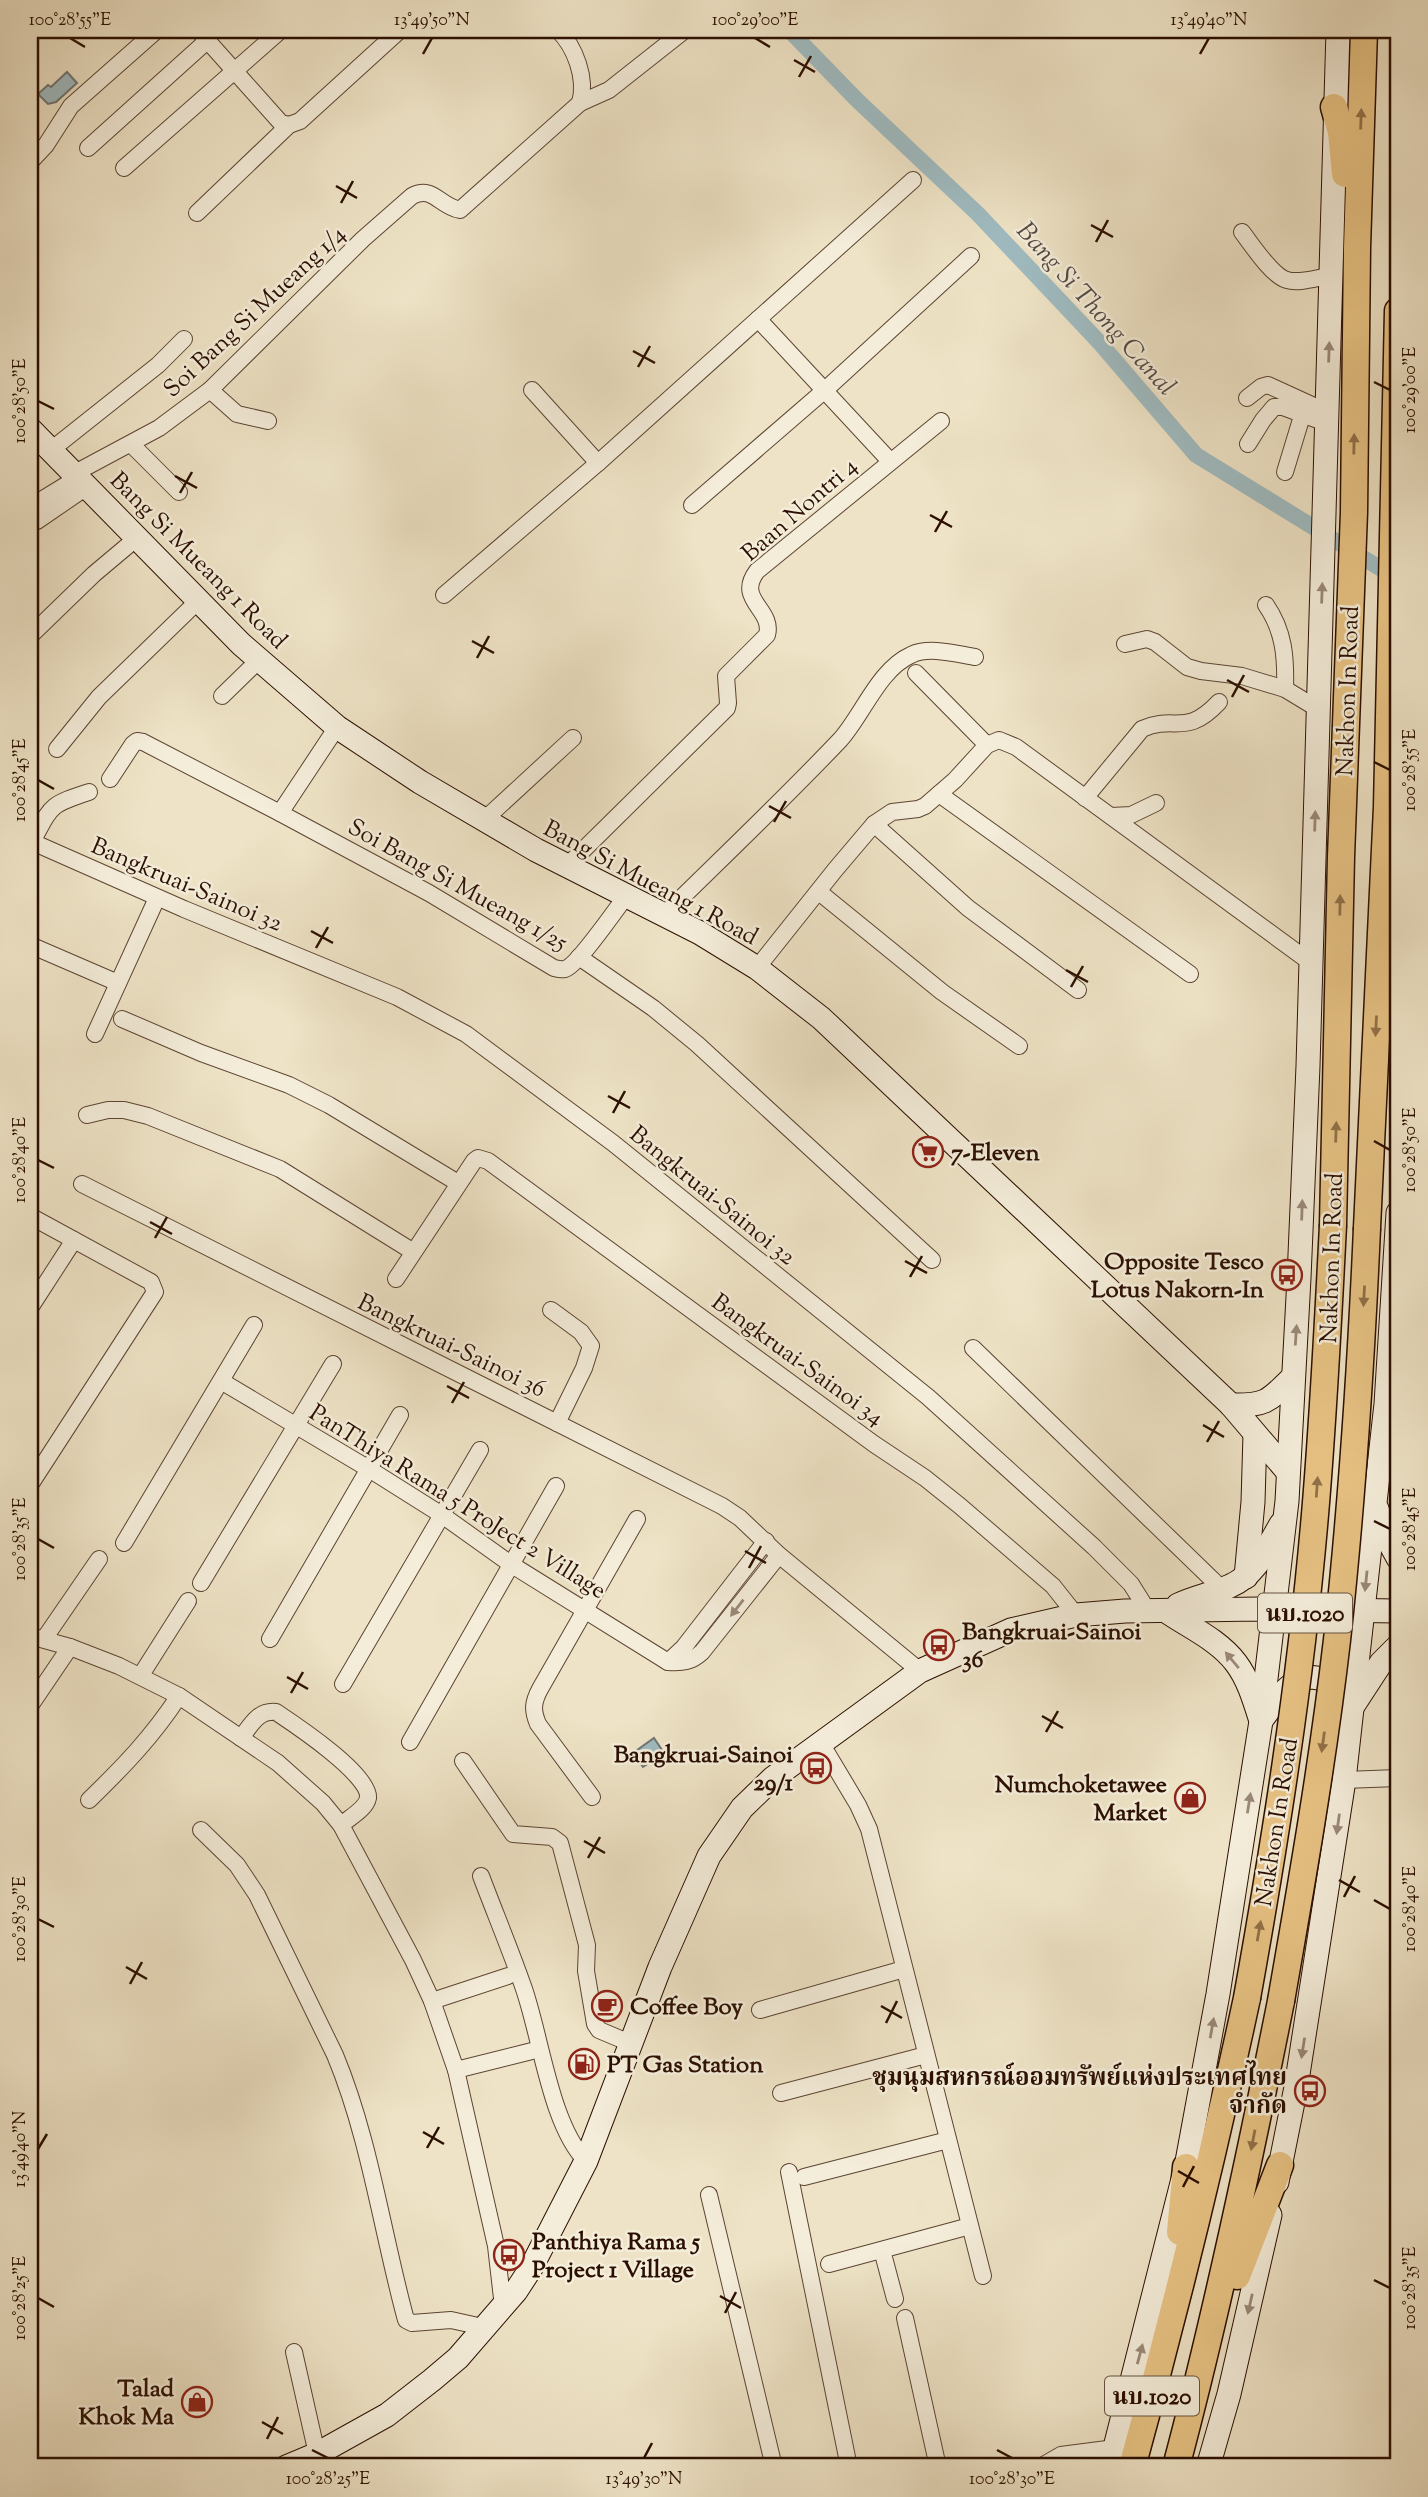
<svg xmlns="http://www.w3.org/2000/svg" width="1428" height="2497" viewBox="0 0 1428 2497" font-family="'Sorts Mill Goudy','Noto Serif Thai',serif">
  <rect width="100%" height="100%" fill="#eee3c6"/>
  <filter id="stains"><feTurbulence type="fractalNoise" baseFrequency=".00286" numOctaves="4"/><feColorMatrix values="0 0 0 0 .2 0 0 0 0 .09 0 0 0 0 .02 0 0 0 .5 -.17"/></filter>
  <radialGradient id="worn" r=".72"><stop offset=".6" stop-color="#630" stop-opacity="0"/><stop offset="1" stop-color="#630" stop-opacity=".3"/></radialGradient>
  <!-- water -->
  <g fill="#9fbbc1" stroke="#717674" stroke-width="2">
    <path d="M67,72L77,83L56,102L48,104L38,94L48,85L51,87Z"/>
    <path d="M654,1738L664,1753L643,1767L633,1753Z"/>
  </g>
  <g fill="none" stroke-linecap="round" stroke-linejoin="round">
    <!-- canal -->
    <path stroke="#9fbbc1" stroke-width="16" d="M789,30L857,100L978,214L1099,342L1196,455L1396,578"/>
    <!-- street casing -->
    <g stroke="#5c4432" stroke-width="18">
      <g id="street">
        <path d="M198,30L281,123L289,125"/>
        <path d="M558,30C575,47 587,78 580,103"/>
        <path d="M88,148L208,40"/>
        <path d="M30,162L46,145L71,106L157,30"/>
        <path d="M124,168L281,30"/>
        <path d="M197,213L289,125L300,121L400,30"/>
        <path d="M1242,232C1252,245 1272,276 1287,280C1299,284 1319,277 1331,276"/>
        <path d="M758,319L890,461"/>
        <path d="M210,390L237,414L268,421"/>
        <path d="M532,390L598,463"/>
        <path d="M1247,398L1261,387L1268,385L1327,412"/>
        <path d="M131,444L179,492"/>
        <path d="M1248,444L1263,420L1274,407H1283L1326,423"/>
        <path d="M51,450L158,365L184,339"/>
        <path d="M1285,472L1302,416"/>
        <path d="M75,473L159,428L210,390L363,239L412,196C433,185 439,206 460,210L580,103L609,90L685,30"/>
        <path d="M692,505L825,390L971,256"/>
        <path d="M30,507L79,477"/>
        <path d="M30,522L37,521L88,486"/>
        <path d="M444,595L598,463L913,180"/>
        <path d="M1266,605C1284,631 1286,657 1285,689"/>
        <path d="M30,636L94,574L138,537"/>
        <path d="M1125,644L1147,639L1155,642L1187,667L1201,671L1242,676L1285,689L1318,709"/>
        <path d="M916,673L987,745"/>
        <path d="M222,696L259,660"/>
        <path d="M57,749L99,697L199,600"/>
        <path d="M110,779L133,744L137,741L143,742L280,813L337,727"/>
        <path d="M939,794L1190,974"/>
        <path d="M1085,798L1142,729C1176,714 1185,738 1219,702"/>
        <path d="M280,813L429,893L554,968C558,969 561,970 565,969C578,965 616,909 627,895"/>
        <path d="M1111,816L1131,815L1156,803"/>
        <path d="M484,820L573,738"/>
        <path d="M874,824L968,908L1078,990"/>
        <path d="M30,841L184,909L397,997L466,1034L613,1143L928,1397L1094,1547L1131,1584L1148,1611"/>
        <path d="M32,842C52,805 49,805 89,792"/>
        <path d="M567,866L727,708L728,703L726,676L767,635C774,609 735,600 757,571L941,421"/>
        <path d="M819,892L942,992L1019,1046"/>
        <path d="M665,914C724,856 783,800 840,740C862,716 879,669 911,655C929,646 956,654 975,657"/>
        <path d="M30,945L118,983"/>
        <path d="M579,957L653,1008L697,1044L932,1260"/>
        <path d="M757,968L835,870L874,824L892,812L918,809L925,806L955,780L987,745L999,740L1016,747L1310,962"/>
        <path d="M122,1019L201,1053L289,1085L329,1105L458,1183"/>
        <path d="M95,1034L157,898"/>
        <path d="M87,1115L108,1110H124L148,1116L280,1169L412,1251"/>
        <path d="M82,1184L722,1506L740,1518L779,1555L920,1671"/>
        <path d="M30,1216L151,1282L155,1292L30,1485"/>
        <path d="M396,1279L474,1161L478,1158L488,1161L874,1444L925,1478L960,1506L1053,1586L1076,1615"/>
        <path d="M30,1308L74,1240"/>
        <path d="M551,1310L581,1332L591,1346L584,1368L557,1423"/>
        <path d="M973,1348L1222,1589"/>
        <path d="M221,1381L369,1469L442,1515L512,1565L668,1662C683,1663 691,1662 702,1652L779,1555"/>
        <path d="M124,1543L254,1325"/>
        <path d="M201,1583L333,1364"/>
        <path d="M30,1636L70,1647L119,1666L179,1696L278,1763L323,1803L341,1825L413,1960L432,2001L456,2070L496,2246L503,2307"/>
        <path d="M44,1639L99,1559"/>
        <path d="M270,1639L400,1415"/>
        <path d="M668,1662L684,1647L766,1541"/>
        <path d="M141,1675L188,1601"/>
        <path d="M343,1684L480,1450"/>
        <path d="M30,1706L70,1647"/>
        <path d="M241,1738C251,1725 258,1710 276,1712C294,1724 371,1775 368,1798C366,1809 349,1818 341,1825"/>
        <path d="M410,1742L556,1486"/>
        <path d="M821,1743L858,1805L869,1829L983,2276"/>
        <path d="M463,1761L513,1834L552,1837L560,1843L587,1945L586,1971L595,2024L599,2030L630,2043"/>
        <path d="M1344,1780L1398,1778"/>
        <path d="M592,1797L538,1724C532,1710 533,1702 540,1689L637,1519"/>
        <path d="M89,1800C124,1766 152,1737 179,1696"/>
        <path d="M201,1830L237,1865L257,1895L335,2055C370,2139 382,2232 406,2320L412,2323L451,2320L487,2328"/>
        <path d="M481,1876C495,1913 510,1949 523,1986C541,2036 550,2124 586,2161"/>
        <path d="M432,2001L508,1976"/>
        <path d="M760,2010L904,1969"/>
        <path d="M456,2070L532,2051"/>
        <path d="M781,2093L926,2055"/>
        <path d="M789,2172L849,2467"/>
        <path d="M804,2177L948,2140"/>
        <path d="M709,2195L774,2467"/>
        <path d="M882,2250L895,2299"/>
        <path d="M829,2264L970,2226"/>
        <path d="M905,2318L938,2467"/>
        <path d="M294,2352L317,2454"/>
        <path d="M1035,2467L1042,2466L1061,2455L1115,2448"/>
      </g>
    </g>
    <!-- secondary casing -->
    <g stroke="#2b0f00" stroke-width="25">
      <g id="secondary">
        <path d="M30,429L241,644L337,727L420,782L536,850L700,933L757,968L821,1018L1231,1405L1288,1472"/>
        <path d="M1231,1405C1266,1406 1269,1401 1293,1377"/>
        <path d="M1377,1509L1387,1538L1398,1558"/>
        <path d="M1246,1577L1253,1502L1255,1434"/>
        <path d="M1178,1605C1195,1597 1213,1594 1230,1586C1256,1575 1267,1548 1281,1524"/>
        <path d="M1166,1611C1189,1627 1219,1640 1236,1663C1248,1679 1254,1699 1260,1718"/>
        <path d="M1263,1718C1279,1696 1303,1660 1334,1687C1341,1692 1346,1702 1351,1709L1381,1663L1398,1646"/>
        <path d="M1277,2182L1296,2087L1344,1780L1386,1404L1398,1213"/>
        <path d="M286,2467L317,2454L387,2415L432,2380L458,2358L516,2291L531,2268L586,2161L660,1967L709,1856L742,1808L773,1778L920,1671L1011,1630L1076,1615L1125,1611L1259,1609L1398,1611"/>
        <path d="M1110,2467L1186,2167L1218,1994L1261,1721L1287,1501L1299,1278L1308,1066L1338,30"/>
        <path d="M1208,2467L1229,2394L1270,2215"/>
      </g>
    </g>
    <!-- primary casing -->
    <g stroke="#2b0f00" stroke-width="29">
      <g id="primary">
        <path d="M1334,107L1341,132L1345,174"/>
        <path d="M1333,1225L1341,857L1354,512L1357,248L1364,30"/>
        <path d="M1367,1228L1387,807L1398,311"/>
        <path d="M1180,2232L1186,2167"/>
        <path d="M1237,2276L1280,2165"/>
        <path d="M1132,2467C1175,2312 1213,2156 1247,1998"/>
        <path d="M1176,2467C1217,2313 1250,2157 1281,2001"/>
      </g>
    </g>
    <!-- street -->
    <use href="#street" stroke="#f4edda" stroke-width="16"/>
    <!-- secondary -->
    <use href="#secondary" stroke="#f4edda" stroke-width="23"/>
    <!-- primary -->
    <use href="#primary" stroke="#e7c283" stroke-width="26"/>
    <!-- primary-bridge casing -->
    <g stroke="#2b0f00" stroke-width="29" stroke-linecap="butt">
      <g id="primary-bridge">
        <path d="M1247,1998C1275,1842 1300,1685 1314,1526C1323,1426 1328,1325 1333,1225"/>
        <path d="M1281,2001C1302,1881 1323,1761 1337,1640C1352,1503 1361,1365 1367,1228"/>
      </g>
    </g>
    <!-- primary-bridge -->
    <use href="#primary-bridge" stroke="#e7c283" stroke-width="26"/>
  </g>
  <!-- one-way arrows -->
  <defs><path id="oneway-solid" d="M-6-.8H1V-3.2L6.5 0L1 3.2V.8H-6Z" transform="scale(1.75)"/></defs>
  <g fill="#927148">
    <use href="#oneway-solid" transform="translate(1361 119) rotate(-88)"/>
    <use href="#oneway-solid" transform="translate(1354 444) rotate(-89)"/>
    <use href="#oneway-solid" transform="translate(1340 905) rotate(-89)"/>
    <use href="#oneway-solid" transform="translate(1376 1026) rotate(93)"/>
    <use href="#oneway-solid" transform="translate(1336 1132) rotate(-88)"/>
    <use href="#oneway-solid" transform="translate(1364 1296) rotate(93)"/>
    <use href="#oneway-solid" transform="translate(1317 1487) rotate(-86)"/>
    <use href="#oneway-solid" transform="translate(1323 1742) rotate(98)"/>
    <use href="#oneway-solid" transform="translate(1259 1931) rotate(-80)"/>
    <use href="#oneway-solid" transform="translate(1253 2140) rotate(101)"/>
  </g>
  <g fill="#9a8978">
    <use href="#oneway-solid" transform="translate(1329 352) rotate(-88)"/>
    <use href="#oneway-solid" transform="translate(1322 593) rotate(-88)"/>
    <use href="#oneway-solid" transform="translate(1315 821) rotate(-88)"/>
    <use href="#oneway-solid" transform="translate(1302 1210) rotate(-88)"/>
    <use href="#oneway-solid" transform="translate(1296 1335) rotate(-86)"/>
    <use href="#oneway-solid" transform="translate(1366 1581) rotate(96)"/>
    <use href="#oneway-solid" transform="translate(737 1608) rotate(128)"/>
    <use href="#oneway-solid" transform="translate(1232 1660) rotate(-130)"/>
    <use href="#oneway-solid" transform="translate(1249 1803) rotate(-81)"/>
    <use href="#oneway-solid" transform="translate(1338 1824) rotate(98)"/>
    <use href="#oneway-solid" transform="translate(1212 2028) rotate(-80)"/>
    <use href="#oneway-solid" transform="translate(1303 2048) rotate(99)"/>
    <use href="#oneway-solid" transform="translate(1250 2304) rotate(103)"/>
    <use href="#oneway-solid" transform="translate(1140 2354) rotate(-75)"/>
  </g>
  <!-- ticks -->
  <path fill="none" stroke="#2b0f00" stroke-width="2.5" d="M70,38L85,47M755,38L770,47M423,54L432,38M1200,54L1209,38M794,60L815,72M799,77L811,56M336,186L357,198M341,203L353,181M1091,225L1113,237M1096,242L1108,220M633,351L655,363M638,367L650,346M1374,382L1390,390M38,401L54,409M175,476L197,488M180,493L192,472M930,515L952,527M935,532L947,511M472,641L494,653M477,658L489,636M1227,680L1249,692M1232,697L1244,675M1374,762L1390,770M38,780L54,789M769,806L791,818M774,822L786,801M311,931L333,943M316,948L328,927M1066,970L1088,982M1071,987L1083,966M608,1096L630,1108M613,1113L625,1091M1374,1141L1390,1150M38,1160L54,1168M150,1222L172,1234M155,1238L167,1217M905,1261L927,1273M910,1277L922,1256M447,1386L469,1398M452,1403L464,1382M1203,1425L1224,1437M1207,1442L1219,1421M1374,1521L1390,1529M38,1539L54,1548M745,1551L766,1563M749,1568L761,1546M287,1677L308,1689M291,1693L303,1672M1042,1716L1063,1728M1046,1732L1058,1711M584,1841L605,1853M588,1858L600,1837M1339,1880L1360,1892M1344,1897L1355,1876M1374,1900L1390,1909M38,1919L54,1927M126,1967L147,1979M130,1984L142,1962M881,2006L902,2018M886,2023L897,2001M423,2132L444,2144M427,2148L439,2127M38,2149L47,2134M1178,2171L1199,2183M1183,2187L1194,2166M1374,2280L1390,2288M720,2296L741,2308M38,2298L54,2307M725,2313L736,2292M262,2422L283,2434M267,2439L278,2417M312,2450L328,2458M997,2450L1012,2458M644,2458L652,2443"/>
  <!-- icons -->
  <defs>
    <g id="supermarket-ring" transform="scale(1.575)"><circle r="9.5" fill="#f4edda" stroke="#8f2418" stroke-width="1.5"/><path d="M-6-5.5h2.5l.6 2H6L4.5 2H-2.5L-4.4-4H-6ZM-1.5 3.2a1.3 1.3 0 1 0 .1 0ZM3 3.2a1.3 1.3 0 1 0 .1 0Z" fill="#8f2418"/></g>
    <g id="bus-ring" transform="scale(1.575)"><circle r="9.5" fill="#f4edda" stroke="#8f2418" stroke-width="1.5"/><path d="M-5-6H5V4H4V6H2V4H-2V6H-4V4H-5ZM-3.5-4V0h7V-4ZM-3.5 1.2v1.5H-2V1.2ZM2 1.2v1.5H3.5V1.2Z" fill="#8f2418"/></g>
    <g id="shop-ring" transform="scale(1.575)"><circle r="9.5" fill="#f4edda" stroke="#8f2418" stroke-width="1.5"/><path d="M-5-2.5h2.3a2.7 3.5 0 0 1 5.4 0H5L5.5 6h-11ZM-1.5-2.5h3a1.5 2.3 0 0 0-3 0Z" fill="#8f2418"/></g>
    <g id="cafe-ring" transform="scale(1.575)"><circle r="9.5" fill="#f4edda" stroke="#8f2418" stroke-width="1.5"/><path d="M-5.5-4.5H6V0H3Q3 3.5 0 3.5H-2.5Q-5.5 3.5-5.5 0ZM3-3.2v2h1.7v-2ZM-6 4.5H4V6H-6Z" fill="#8f2418"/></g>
    <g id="fuel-ring" transform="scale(1.575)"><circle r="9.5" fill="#f4edda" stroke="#8f2418" stroke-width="1.5"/><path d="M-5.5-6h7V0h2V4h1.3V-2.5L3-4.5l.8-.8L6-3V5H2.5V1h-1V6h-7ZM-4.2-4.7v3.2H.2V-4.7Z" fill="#8f2418"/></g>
  </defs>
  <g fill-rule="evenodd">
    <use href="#supermarket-ring" x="928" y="1152"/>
    <use href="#bus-ring" x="1287" y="1275"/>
    <use href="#bus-ring" x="939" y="1645"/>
    <use href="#bus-ring" x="816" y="1768"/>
    <use href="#shop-ring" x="1190" y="1798"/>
    <use href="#cafe-ring" x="607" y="2006"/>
    <use href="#fuel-ring" x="584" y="2064"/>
    <use href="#bus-ring" x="1310" y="2091"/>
    <use href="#bus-ring" x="509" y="2255"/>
    <use href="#shop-ring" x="197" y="2402"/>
  </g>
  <g text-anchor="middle" stroke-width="5" stroke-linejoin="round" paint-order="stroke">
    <!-- shield labels -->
    <g fill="#f4edda" stroke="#675241" stroke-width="2">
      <rect x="1258" y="1593.5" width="94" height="39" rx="5"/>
      <rect x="1105" y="2376.5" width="94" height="39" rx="5"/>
    </g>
    <g font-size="23" font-weight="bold" fill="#2b0f00">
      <text x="1305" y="1621">นบ.1020</text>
      <text x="1152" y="2404">นบ.1020</text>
    </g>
    <!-- street labels -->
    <g font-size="24" fill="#2b0f00" stroke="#f4edda">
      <text transform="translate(254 311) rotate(-43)" y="8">Soi Bang Si Mueang 1/4</text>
      <text transform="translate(799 509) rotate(-41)" y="8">Baan Nontri 4</text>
      <text transform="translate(199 560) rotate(45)" y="8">Bang Si Mueang 1 Road</text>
      <text transform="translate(1347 691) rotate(-88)" y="8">Nakhon In Road</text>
      <text transform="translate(651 882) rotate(28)" y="8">Bang Si Mueang 1 Road</text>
      <text transform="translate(187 884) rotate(23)" y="8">Bangkruai-Sainoi 32</text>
      <text transform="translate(458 884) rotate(29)" y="8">Soi Bang Si Mueang 1/25</text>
      <text transform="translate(713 1195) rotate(39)" y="8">Bangkruai-Sainoi 32</text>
      <text transform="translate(1331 1258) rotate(-88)" y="8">Nakhon In Road</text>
      <text transform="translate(452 1345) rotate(26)" y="8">Bangkruai-Sainoi 36</text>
      <text transform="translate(798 1359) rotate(36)" y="8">Bangkruai-Sainoi 34</text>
      <text transform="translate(458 1501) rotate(32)" y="8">PanThiya Rama 5 ProJect 2 Village</text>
      <text transform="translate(1276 1822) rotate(-81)" y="8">Nakhon In Road</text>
    </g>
    <!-- poi labels -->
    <g font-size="24" font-weight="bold" fill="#2b0f00" stroke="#f4edda" text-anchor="start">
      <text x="951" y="1160">7-Eleven</text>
      <text x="1264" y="1269" text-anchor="end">Opposite Tesco<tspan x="1264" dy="28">Lotus Nakorn-In</tspan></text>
      <text x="962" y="1639">Bangkruai-Sainoi<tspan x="962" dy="28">36</tspan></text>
      <text x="793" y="1762" text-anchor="end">Bangkruai-Sainoi<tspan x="793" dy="28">29/1</tspan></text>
      <text x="1167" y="1792" text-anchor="end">Numchoketawee<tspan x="1167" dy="28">Market</tspan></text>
      <text x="630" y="2014">Coffee Boy</text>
      <text x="607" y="2072">PT Gas Station</text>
      <text x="1287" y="2085" text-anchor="end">ชุมนุมสหกรณ์ออมทรัพย์แห่งประเทศไทย<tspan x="1287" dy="28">จำกัด</tspan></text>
      <text x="532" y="2249">Panthiya Rama 5<tspan x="532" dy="28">Project 1 Village</tspan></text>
      <text x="174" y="2396" text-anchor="end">Talad<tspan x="174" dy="28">Khok Ma</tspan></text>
    </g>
    <!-- water labels -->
    <g font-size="26" font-style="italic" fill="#544b44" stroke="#f4edda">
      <text transform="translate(1097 308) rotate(48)" y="9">Bang Si Thong Canal</text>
    </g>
  </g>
  <!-- margin -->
  <rect width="1428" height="2497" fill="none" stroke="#eee3c6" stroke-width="77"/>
  <rect x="38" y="38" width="1352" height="2420" fill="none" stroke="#2b0f00" stroke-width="2.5"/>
  <g font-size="18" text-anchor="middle" fill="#2b0f00">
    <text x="70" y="25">100°28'55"E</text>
    <text x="432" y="25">13°49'50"N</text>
    <text x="755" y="25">100°29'00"E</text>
    <text x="1209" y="25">13°49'40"N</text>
    <text transform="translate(1409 390) rotate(-90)" y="6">100°29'00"E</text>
    <text transform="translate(19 401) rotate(-90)" y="6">100°28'50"E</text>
    <text transform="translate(1409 770) rotate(-90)" y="6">100°28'55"E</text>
    <text transform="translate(19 780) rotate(-90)" y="6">100°28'45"E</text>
    <text transform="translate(1409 1150) rotate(-90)" y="6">100°28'50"E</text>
    <text transform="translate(19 1160) rotate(-90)" y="6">100°28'40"E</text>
    <text transform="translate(1409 1529) rotate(-90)" y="6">100°28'45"E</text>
    <text transform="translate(19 1539) rotate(-90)" y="6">100°28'35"E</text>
    <text transform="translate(1409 1909) rotate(-90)" y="6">100°28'40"E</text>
    <text transform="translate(19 1919) rotate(-90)" y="6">100°28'30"E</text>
    <text transform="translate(19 2149) rotate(-90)" y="6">13°49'40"N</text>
    <text transform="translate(1409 2288) rotate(-90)" y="6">100°28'35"E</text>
    <text transform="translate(19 2298) rotate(-90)" y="6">100°28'25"E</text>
    <text x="328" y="2484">100°28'25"E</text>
    <text x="644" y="2484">13°49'30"N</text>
    <text x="1012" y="2484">100°28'30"E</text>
  </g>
  <rect width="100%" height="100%" filter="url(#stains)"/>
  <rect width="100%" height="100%" fill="url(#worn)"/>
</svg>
